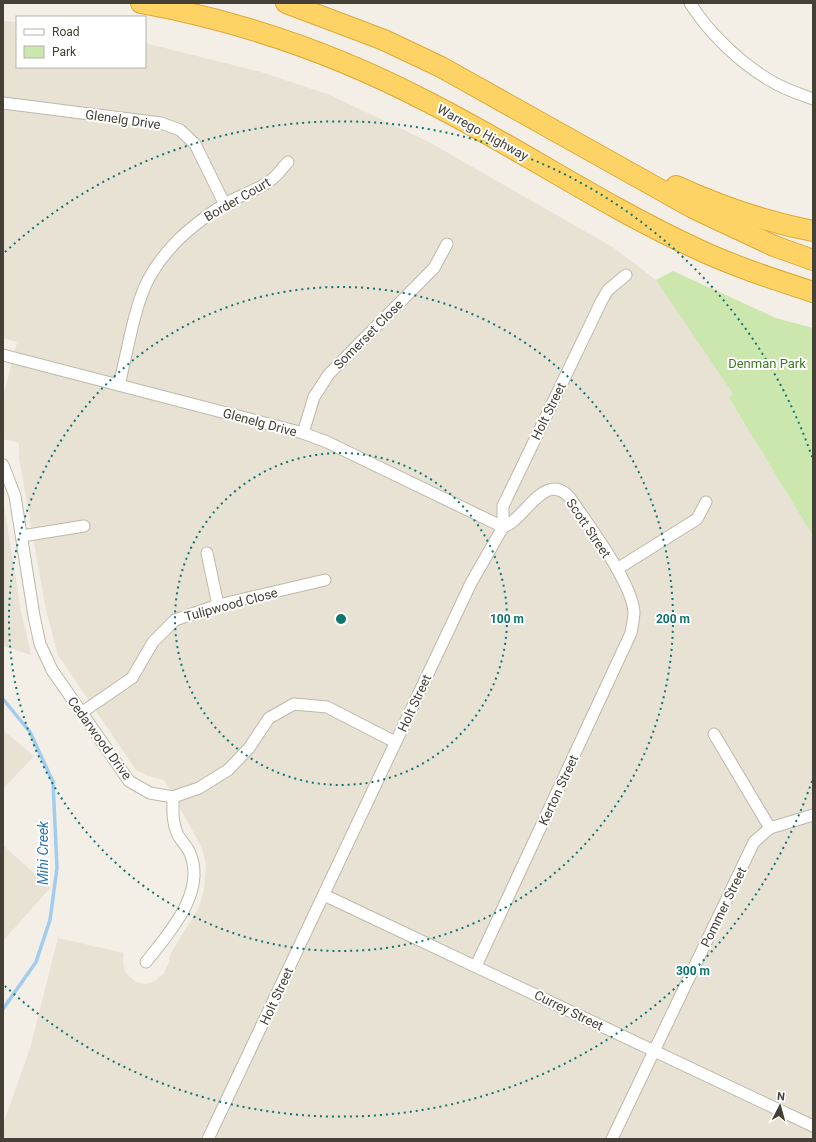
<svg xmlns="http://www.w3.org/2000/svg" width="816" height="1142" viewBox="0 0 816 1142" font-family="Roboto,sans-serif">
  <rect width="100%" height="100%" fill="#f3efe6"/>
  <!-- residential -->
  <g fill="#e7e2d4">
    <path d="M3,21L17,22V67H145V43L261,72L330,95L429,142L614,248L656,280L733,394L729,398L813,536V1139H3V1125L31,1045L58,938L124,953L123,961L125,972L136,982L146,984L155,981L164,973L169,962L171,953L199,907L204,890L206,864L201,846L164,780L149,776L136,770L58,655L46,610L19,458V443L3,439V398L17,342L3,338Z"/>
    <path d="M3,499L21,611L31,655L3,646Z"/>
    <path d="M3,730L34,756L3,789Z"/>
    <path d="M3,845L50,888L3,941Z"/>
  </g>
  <!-- green -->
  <path fill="#cbe7ae" d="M673,271L776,318L813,328V536L729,398L733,394L656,280Z"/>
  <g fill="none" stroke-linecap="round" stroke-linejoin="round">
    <!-- stream -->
    <path stroke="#a1ccf0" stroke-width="3.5" d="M3,699L30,732L53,782L57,868L50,920L36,962L3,1009"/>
    <!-- street casing -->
    <g stroke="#beb8a8" stroke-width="13">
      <g id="street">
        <path d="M690,3C709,33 740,63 771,81C784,89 799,94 813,99"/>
        <path d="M3,103L161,123L180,130L195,144L224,203"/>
        <path d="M3,355L303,433L327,442L503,527"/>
        <path d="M119,385C127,354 134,307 148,280C165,248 191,226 220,207C235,196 256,192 271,180C277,176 282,168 288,162"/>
        <path d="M303,433L314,397L329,374L434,268L447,244"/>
        <path d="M3,465L15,496L34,616L40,644L52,670L129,781L150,793L173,797L199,788L228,770L249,748L269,718L294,704L327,707L395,742"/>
        <path d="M22,536L84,526"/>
        <path d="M207,553L218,605"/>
        <path d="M617,569L697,519L706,502"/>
        <path d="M81,713L132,678L153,642L175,620L218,605L325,580"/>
        <path d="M714,734L770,828"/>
        <path d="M324,895L813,1126"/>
        <path d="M146,962C169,933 208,891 189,851C186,845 180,840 177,833C172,821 173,810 173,797"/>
        <path d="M476,966L631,633C632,627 634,618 634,612C632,583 590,527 573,502C547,464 525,521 503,527"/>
        <path d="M208,1139L471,583L503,527V506L602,300L608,290L626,275"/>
        <path d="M612,1139L754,842L770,828L813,815"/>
      </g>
    </g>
    <!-- highway casing -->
    <g stroke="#dda835" stroke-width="22">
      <g id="highway">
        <path d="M141,3C240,21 336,54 426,101C517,147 602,205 695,248C733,266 773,279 813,292"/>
        <path d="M286,3L384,40L441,67L693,208L774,246L813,260"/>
        <path d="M676,186C720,206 766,222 813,231"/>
      </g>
    </g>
    <!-- street -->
    <use href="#street" stroke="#fff" stroke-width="11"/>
    <!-- highway -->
    <use href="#highway" stroke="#fed366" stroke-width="20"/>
  </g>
  <!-- distance rings -->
  <g fill="none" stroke="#0f766e" stroke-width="2" stroke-dasharray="2 4">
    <circle cx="341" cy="619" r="166"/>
    <circle cx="341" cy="619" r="332"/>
    <path d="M812 781A498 498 0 0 1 5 986M5 252A498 498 0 0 1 812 457"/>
  </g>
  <g text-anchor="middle" stroke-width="4" stroke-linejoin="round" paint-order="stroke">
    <!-- street labels -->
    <g font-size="13" fill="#454035" stroke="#fff">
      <text transform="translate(123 119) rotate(8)" y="5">Glenelg Drive</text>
      <text transform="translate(483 132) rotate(29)" y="5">Warrego Highway</text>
      <text transform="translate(237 199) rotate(-30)" y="5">Border Court</text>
      <text transform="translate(368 334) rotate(-45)" y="5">Somerset Close</text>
      <text transform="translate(548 411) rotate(-64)" y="5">Holt Street</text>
      <text transform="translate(260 422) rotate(15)" y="5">Glenelg Drive</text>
      <text transform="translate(589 528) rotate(56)" y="5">Scott Street</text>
      <text transform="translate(231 604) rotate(-15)" y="5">Tulipwood Close</text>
      <text transform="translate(414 703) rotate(-65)" y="5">Holt Street</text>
      <text transform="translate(100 738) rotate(54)" y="5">Cedarwood Drive</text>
      <text transform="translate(558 790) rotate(-65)" y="5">Kerton Street</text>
      <text transform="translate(723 907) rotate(-64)" y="5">Pommer Street</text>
      <text transform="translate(276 996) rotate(-65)" y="5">Holt Street</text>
      <text transform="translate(569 1010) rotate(26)" y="5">Currey Street</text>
    </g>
    <!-- park labels -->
    <g font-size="13" fill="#427728" stroke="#fff">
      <text x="767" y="368">Denman Park</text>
    </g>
    <!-- water labels -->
    <g font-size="14" font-style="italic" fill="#2e73b1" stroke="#fff">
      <text transform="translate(43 853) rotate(-90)" y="5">Mihi Creek</text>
    </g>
  </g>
  <circle cx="341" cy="619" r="6" fill="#0f766e" stroke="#fff" stroke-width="2"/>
  <g font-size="12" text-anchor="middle" font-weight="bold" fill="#0f766e" stroke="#fff" stroke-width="4" stroke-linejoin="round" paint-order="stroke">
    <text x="507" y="623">100 m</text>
    <text x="673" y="623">200 m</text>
    <text x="693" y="975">300 m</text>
  </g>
  <!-- border -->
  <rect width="816" height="1142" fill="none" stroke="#454035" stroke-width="8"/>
  <!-- legend -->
  <rect x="16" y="16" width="130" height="52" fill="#ffffff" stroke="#b5b3ae"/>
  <rect x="24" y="29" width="20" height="6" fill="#ffffff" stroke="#b5b3ae"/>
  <text x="52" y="36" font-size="12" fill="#454035">Road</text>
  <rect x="24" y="46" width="20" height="12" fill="#cbe7ae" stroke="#b5b3ae"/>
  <text x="52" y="56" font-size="12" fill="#454035">Park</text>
  <!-- north arrow -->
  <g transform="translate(780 1106) rotate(6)" stroke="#ffffff" stroke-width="3" paint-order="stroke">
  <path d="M0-3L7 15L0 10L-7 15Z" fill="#454035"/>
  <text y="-6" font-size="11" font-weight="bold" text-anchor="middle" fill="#454035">N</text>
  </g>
</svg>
